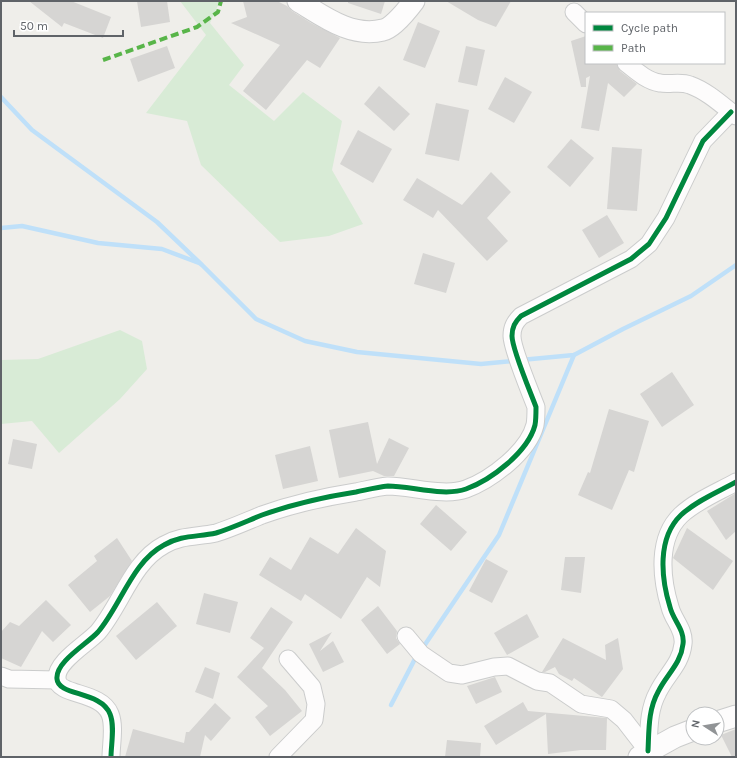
<svg xmlns="http://www.w3.org/2000/svg" width="737" height="758" viewBox="0 0 737 758" font-family="Karla,sans-serif">
  <rect width="100%" height="100%" fill="#efeeea"/>
  <!-- green -->
  <g fill="#d8ebd6">
    <path d="M180,1H220L210,23L244,65L229,85L274,121L303,92L342,121L332,170L363,224L329,236L280,242L201,165L187,121L146,113L206,35Z"/>
    <path d="M120,330L142,341L147,369L120,399L59,453L32,421L1,424V360L38,359Z"/>
  </g>
  <g fill="none" stroke-linecap="round" stroke-linejoin="round">
    <!-- stream -->
    <g stroke="#bfe0f9" stroke-width="4.5">
      <path d="M1,97L32,130L157,222L202,265L256,319L305,341L357,352L481,364L514,361"/>
      <path d="M1,228L22,226L98,243L162,249L199,263"/>
      <path d="M521,360L574,355L623,329L691,296L736,265"/>
      <path d="M422,649L499,535L574,355"/>
      <path d="M391,705L417,655"/>
    </g>
  </g>
  <!-- building -->
  <g fill="#d6d5d3">
    <path d="M29,1H71L111,17L103,38L64,23L62,27Z"/>
    <path d="M137,1H167L170,22L141,27Z"/>
    <path d="M243,1H277L287,6L292,11L311,23L340,38L320,68L307,60L266,110L243,91L280,45L231,23L247,17Z"/>
    <path d="M348,1H385L381,14L348,3Z"/>
    <path d="M446,1H511L496,27L478,20Z"/>
    <path d="M418,22L440,31L425,68L403,60Z"/>
    <path d="M586,36V63H616L620,71L637,84L624,97L608,83L599,131L581,128L590,76L586,78V87H581L571,41Z"/>
    <path d="M167,46L175,68L138,82L130,59Z"/>
    <path d="M466,46L485,50L477,86L458,82Z"/>
    <path d="M505,77L532,92L514,123L488,109Z"/>
    <path d="M379,86L410,114L394,131L364,104Z"/>
    <path d="M436,103L469,110L459,161L425,154Z"/>
    <path d="M358,130L392,149L373,183L340,164Z"/>
    <path d="M571,139L594,158L570,187L547,167Z"/>
    <path d="M612,147L642,149L637,211L607,209Z"/>
    <path d="M491,172L511,192L487,218L508,241L487,261L438,210L433,218L403,200L417,178L462,205Z"/>
    <path d="M607,215L624,243L599,258L582,230Z"/>
    <path d="M423,253L455,263L446,293L414,284Z"/>
    <path d="M672,372L694,405L662,427L640,394Z"/>
    <path d="M609,409L649,421L634,472L629,470L612,510L578,495L588,472L590,473Z"/>
    <path d="M368,422L377,464L389,438L409,448L394,476H384L373,471L339,478L329,430Z"/>
    <path d="M13,439L37,444L32,469L8,464Z"/>
    <path d="M310,446L318,481L283,489L275,455Z"/>
    <path d="M736,493V531L726,540L707,511Z"/>
    <path d="M436,505L467,532L451,551L420,524Z"/>
    <path d="M356,528L386,551L380,587L367,577L341,619L305,594L301,601L259,575L270,557L291,570L310,537L338,554Z"/>
    <path d="M687,528L733,561L713,590L673,558Z"/>
    <path d="M117,538L132,561L110,596L90,612L68,585L97,561L94,556Z"/>
    <path d="M565,557H585L581,593L561,590Z"/>
    <path d="M486,559L508,571L492,603L469,591Z"/>
    <path d="M204,593L238,602L230,633L196,624Z"/>
    <path d="M46,600L71,625L53,642L42,631L21,667L1,658V632L10,622L19,626Z"/>
    <path d="M157,602L177,626L136,660L116,636Z"/>
    <path d="M378,606L397,631L396,638L400,644L387,654L361,620Z"/>
    <path d="M271,607L293,622L262,668L285,690L302,711L270,736L255,717L268,706L237,677L264,648L250,638Z"/>
    <path d="M527,614L539,637L507,655L494,633Z"/>
    <path d="M332,632L320,651L333,641L344,662L323,672L309,644Z"/>
    <path d="M563,638L606,660L605,645L618,638L623,669L602,697L574,678L572,681L559,674L555,667L545,672H542Z"/>
    <path d="M205,667L220,673L213,699L195,692Z"/>
    <path d="M495,677L502,692L476,704L467,686Z"/>
    <path d="M523,702L528,711L607,718L606,750H581L548,754L546,714L496,745L484,726Z"/>
    <path d="M215,703L231,718L211,741L205,735L200,757H125L133,729L184,743L186,732H189Z"/>
    <path d="M736,729V757H732L721,735Z"/>
    <path d="M447,740L481,743L480,757H445Z"/>
  </g>
  <g fill="none" stroke-linecap="round" stroke-linejoin="round">
    <!-- minor casing -->
    <g stroke="#cbcccc" stroke-width="19">
      <g id="minor">
        <path d="M574,12L586,24"/>
        <path d="M626,63C636,71 647,81 660,83C670,85 680,81 690,85C707,91 722,105 736,116"/>
        <path d="M406,636L421,654L449,673L462,675L494,667L508,666L537,681L550,683L581,704L611,709L624,720L648,751"/>
        <path d="M1,676L9,679L57,680"/>
        <path d="M648,751C649,731 648,710 658,692C666,675 681,664 683,644C685,630 673,620 670,607C661,578 657,538 681,515C696,501 718,492 736,482"/>
        <path d="M111,757C111,745 115,726 110,714C101,691 58,696 57,679C55,662 87,644 98,632C121,605 132,562 164,545C181,535 198,537 216,533C232,528 247,521 262,515C293,504 324,497 356,492C366,490 377,487 388,486C411,486 444,497 466,489C491,480 528,452 535,425C536,420 536,413 536,407C530,391 512,349 512,336C512,327 515,322 521,316L631,259L649,244L666,218L703,141L731,112"/>
        <path d="M278,757L314,720L316,704L312,687L288,659"/>
      </g>
    </g>
    <!-- tertiary casing -->
    <g stroke="#cbcccc" stroke-width="23">
      <g id="tertiary">
        <path d="M298,1C323,16 351,38 383,30C393,28 408,9 414,1"/>
        <path d="M717,722L736,716"/>
        <path d="M639,757L675,737L693,730"/>
      </g>
    </g>
    <!-- minor -->
    <use href="#minor" stroke="#fdfcfc" stroke-width="17"/>
    <!-- tertiary -->
    <use href="#tertiary" stroke="#fdfcfc" stroke-width="21"/>
    <!-- quiet -->
    <path stroke="#58b549" stroke-width="4" stroke-dasharray="8 4" stroke-linecap="butt" d="M103,60L197,27L218,12L221,1"/>
    <!-- cycleway casing -->
    <g stroke="#fff" stroke-width="8">
      <g id="cycleway">
        <path d="M648,751C649,731 648,710 658,692C666,675 681,664 683,644C685,630 673,620 670,607C661,578 657,538 681,515C696,501 718,492 736,482"/>
        <path d="M111,757C111,745 115,726 110,714C101,691 58,696 57,679C55,662 87,644 98,632C121,605 132,562 164,545C181,535 198,537 216,533C232,528 247,521 262,515C293,504 324,497 356,492C366,490 377,487 388,486C411,486 444,497 466,489C491,480 528,452 535,425C536,420 536,413 536,407C530,391 512,349 512,336C512,327 515,322 521,316L631,259L649,244L666,218L703,141L731,112"/>
      </g>
    </g>
    <!-- cycleway -->
    <use href="#cycleway" stroke="#00873e" stroke-width="5"/>
  </g>
  <!-- border -->
  <rect width="737" height="758" fill="none" stroke="#5f6368" stroke-width="4"/>
  <!-- legend -->
  <rect x="585" y="12" width="140" height="52" fill="#ffffff" stroke="#bfc1c3"/>
  <rect x="593" y="25" width="20" height="6" fill="#00873e" stroke="#bfc1c3"/>
  <text x="621" y="32" font-size="12" fill="#5f6368">Cycle path</text>
  <rect x="593" y="45" width="20" height="6" fill="#58b549" stroke="#bfc1c3"/>
  <text x="621" y="52" font-size="12" fill="#5f6368">Path</text>
  <!-- north arrow -->
  <g transform="translate(705 726) rotate(282)"><circle r="19" fill="#ffffff" stroke="#bfc1c3"/>
  <path d="M0-3L7 15L0 10L-7 15Z" fill="#919496"/>
  <text y="-6" font-size="11" font-weight="bold" text-anchor="middle" fill="#5f6368">N</text>
  </g>
  <!-- scale -->
  <path d="M14 30v6h109v-6" fill="none" stroke="#5f6368" stroke-width="2"/>
  <text x="20" y="30" font-size="12" fill="#5f6368" stroke="#ffffff" stroke-width="3" paint-order="stroke">50 m</text>
</svg>
